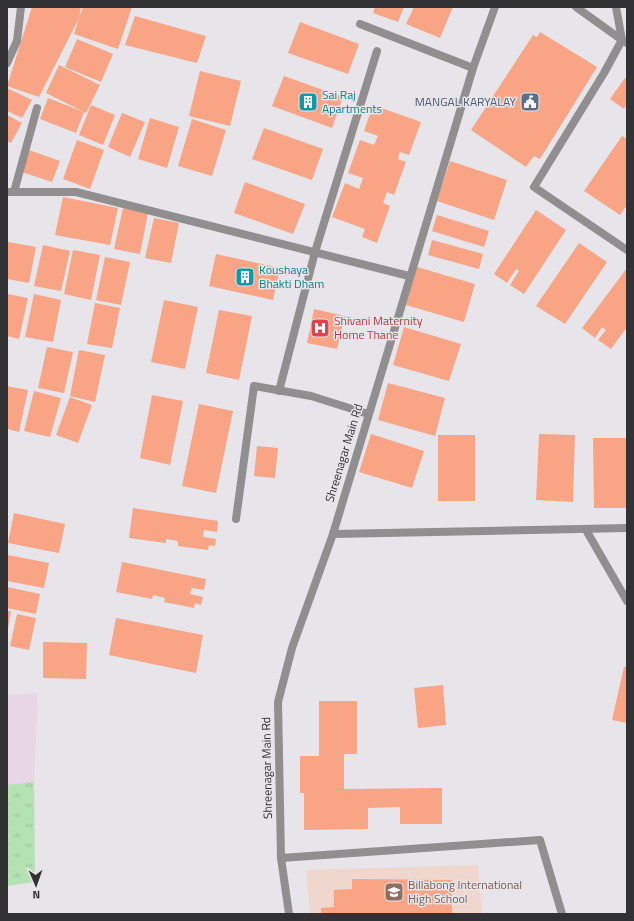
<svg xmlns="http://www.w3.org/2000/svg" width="634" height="921" viewBox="0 0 634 921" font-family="'Titillium Web',sans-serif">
  <defs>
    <pattern id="grass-tufts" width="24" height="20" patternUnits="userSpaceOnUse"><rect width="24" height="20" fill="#b5e2b3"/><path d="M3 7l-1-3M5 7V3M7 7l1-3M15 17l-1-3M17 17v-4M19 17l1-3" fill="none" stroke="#9cc29a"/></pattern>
  </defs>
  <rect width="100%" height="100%" fill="#e7e5e9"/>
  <!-- commercial -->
  <path fill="#e8d6e6" d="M38,693L34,782L35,882L7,886V695Z"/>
  <!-- education -->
  <path fill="#efd7cd" d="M478,865L482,914H310L306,870Z"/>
  <!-- grass -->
  <path fill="url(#grass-tufts)" d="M34,782L35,882L7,886V785Z"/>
  <!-- building -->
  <g fill="#f9a484">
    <path d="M32,7H81L79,18L83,7H132L118,49L74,34L79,18L39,97L7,86Z"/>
    <path d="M375,7H404L398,22L373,13Z"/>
    <path d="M414,7H453L440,38L406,24Z"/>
    <path d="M135,16L206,36L197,63L125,45Z"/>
    <path d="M300,22L359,44L348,74L288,53Z"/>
    <path d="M540,32L597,67L540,159L534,156L526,167L471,130L533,35L537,37Z"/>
    <path d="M77,39L113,54L101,82L65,67Z"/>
    <path d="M59,65L100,85L86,113L46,93Z"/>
    <path d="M200,71L241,81L230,126L189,116Z"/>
    <path d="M284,76L343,97L332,128L272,106Z"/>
    <path d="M625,78L627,79V104L624,109L610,99Z"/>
    <path d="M7,88L32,100L22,118L7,111Z"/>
    <path d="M48,98L84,112L76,133L40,119Z"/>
    <path d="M91,105L115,115L103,145L79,135Z"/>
    <path d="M373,105L421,122L409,155L400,152L398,159L406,162L394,195L387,192L383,203L390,206L377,243L362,237L365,229L332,217L345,183L359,189L363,178L348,173L360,140L374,145L378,136L364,131Z"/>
    <path d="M122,113L145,122L130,157L108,147Z"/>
    <path d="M7,115L22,123L11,143L7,141Z"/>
    <path d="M150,118L179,127L167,168L138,159Z"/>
    <path d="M192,119L226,130L212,176L178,166Z"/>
    <path d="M264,128L323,149L312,180L252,159Z"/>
    <path d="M622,136L627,139V205L620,215L584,191Z"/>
    <path d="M77,140L104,150L90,189L63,179Z"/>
    <path d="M26,149L60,161L52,182L19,171Z"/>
    <path d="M450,161L507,180L494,220L437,201Z"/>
    <path d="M245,182L305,204L293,234L234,213Z"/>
    <path d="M63,197L118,208L110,245L55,235Z"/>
    <path d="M123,208L148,213L140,254L114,249Z"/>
    <path d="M536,210L566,230L524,294L510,285L519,271L516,269L507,283L494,274Z"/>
    <path d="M437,215L489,231L484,247L432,231Z"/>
    <path d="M154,218L179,223L171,263L145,258Z"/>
    <path d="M432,240L483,254L479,269L428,255Z"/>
    <path d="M8,242L36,247L29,283L7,279Z"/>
    <path d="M579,243L607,262L565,324L536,306Z"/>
    <path d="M43,245L70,251L61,291L34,286Z"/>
    <path d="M73,250L100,255L91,300L64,294Z"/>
    <path d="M216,254L280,268L273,300L209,286Z"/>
    <path d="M105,257L130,262L121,305L96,300Z"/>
    <path d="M417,267L475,284L464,322L406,305Z"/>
    <path d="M627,268V327L611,349L598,340L606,330L602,327L595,338L582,328Z"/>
    <path d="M7,294L28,298L19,339L7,336Z"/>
    <path d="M34,294L61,300L53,342L25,337Z"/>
    <path d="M164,300L198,307L185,369L151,362Z"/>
    <path d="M95,303L120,308L112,348L87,344Z"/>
    <path d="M314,309L345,316L337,349L307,343Z"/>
    <path d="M219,310L252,316L239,380L206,373Z"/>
    <path d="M404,327L461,344L449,381L393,365Z"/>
    <path d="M47,347L73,352L64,393L38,388Z"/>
    <path d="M79,350L105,355L95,402L70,396Z"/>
    <path d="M388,383L445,398L435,436L378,420Z"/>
    <path d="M7,386L28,390L19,432L7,429Z"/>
    <path d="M34,391L61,398L50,437L24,431Z"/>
    <path d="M152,395L183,401L170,465L140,458Z"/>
    <path d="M70,397L92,405L78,443L56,435Z"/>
    <path d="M199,404L233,411L216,493L182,486Z"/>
    <path d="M371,434L424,451L412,488L359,472Z"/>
    <path d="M539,434L575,435L573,502L536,500Z"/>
    <rect x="438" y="435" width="37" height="66"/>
    <path d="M593,438H627V508H594Z"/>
    <path d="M257,446L278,448L275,478L254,476Z"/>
    <path d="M133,508L218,521L217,532L204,530L203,537L216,539L215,546L209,545L208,550L178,546V541L166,539V543L129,538Z"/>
    <path d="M14,513L65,524L59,553L8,543Z"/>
    <path d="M8,555L49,563L44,588L7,581Z"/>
    <path d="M122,562L206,579L204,590L192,588L190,594L203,597L201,605L195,603L194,608L164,602L165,598L153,595L152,599L116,592Z"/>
    <path d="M7,587L40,594L36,614L7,608Z"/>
    <path d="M7,611H11L8,629L7,628Z"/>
    <path d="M17,614L36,618L29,650L10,646Z"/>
    <path d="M116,618L203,635L196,673L109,655Z"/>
    <path d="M43,642L87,643L86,679L43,678Z"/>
    <path d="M624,667H627V723L612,720Z"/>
    <path d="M443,685L446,725L418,728L414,688Z"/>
    <path d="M319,701H357V754H344V789L442,788V824H400V807L368,808V829L304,830V793H300V756H319Z"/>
    <path d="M352,879L452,880V914H321V908L334,907V890L352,889Z"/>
  </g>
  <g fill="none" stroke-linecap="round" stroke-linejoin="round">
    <!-- service -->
    <path stroke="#908e8e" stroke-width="8" d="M586,530L627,601"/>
    <!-- minor -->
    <g stroke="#908e8e" stroke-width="8">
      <path d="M360,24L473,68"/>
      <path d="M627,43L622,40L604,73L534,187L627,250"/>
      <path d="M7,63L17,41L21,7"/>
      <path d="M7,192H76L409,276"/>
      <path d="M14,192L37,108"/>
      <path d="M279,391L315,252L377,51"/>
      <path d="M236,519L254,386L311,396L368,414"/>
      <path d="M333,534L627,528"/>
      <path d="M281,858L540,840L562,914"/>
    </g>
    <!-- tertiary -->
    <g stroke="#908e8e" stroke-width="8">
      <path d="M576,7L622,40"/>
      <path d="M616,7L622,40"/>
      <path d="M289,914L281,858L278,702L292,648L333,534L473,68L495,7"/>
    </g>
  </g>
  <!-- icons -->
  <defs>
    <g id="building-square" transform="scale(1)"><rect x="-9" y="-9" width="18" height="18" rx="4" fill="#0f9aa8" stroke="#e7e5e9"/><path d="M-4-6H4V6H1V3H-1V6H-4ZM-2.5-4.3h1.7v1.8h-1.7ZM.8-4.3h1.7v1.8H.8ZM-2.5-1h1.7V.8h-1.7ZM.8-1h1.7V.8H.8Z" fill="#fff"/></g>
    <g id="civic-square" transform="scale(1)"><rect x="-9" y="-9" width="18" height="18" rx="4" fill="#5c6f8a" stroke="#e7e5e9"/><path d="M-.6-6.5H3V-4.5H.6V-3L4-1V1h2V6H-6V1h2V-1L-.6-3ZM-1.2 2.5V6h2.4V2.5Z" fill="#fff"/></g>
    <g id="hospital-square" transform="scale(1)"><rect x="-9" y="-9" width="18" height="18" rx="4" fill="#e0444e" stroke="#e7e5e9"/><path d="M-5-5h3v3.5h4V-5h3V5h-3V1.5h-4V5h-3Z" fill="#fff"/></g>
    <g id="school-square" transform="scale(1)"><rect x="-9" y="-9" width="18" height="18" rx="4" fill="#8d6e63" stroke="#e7e5e9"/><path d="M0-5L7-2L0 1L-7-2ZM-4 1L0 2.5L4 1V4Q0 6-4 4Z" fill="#fff"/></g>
  </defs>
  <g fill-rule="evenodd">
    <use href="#building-square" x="308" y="102"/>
    <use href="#civic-square" x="530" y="102"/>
    <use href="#building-square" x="245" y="277"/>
    <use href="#hospital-square" x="320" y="328"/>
    <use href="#school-square" x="394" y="892"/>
  </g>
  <g text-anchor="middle" stroke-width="3" stroke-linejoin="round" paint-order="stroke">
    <!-- culture labels -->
    <g font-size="12" fill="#0d838f" stroke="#e7e5e9" text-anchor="start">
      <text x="322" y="99">Sai Raj<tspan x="322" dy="14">Apartments</tspan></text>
      <text x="259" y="274">Koushaya<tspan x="259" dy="14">Bhakti Dham</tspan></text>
    </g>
    <!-- service labels -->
    <g font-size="12" fill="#4e5e75" stroke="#e7e5e9" text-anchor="end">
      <text x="516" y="106">MANGAL KARYALAY</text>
    </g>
    <!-- health labels -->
    <g font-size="12" fill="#be3a42" stroke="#e7e5e9" text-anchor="start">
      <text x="334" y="325">Shivani Maternity<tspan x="334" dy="14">Home Thane</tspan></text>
    </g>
    <!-- street labels -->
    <g font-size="12" fill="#323133" stroke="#e7e5e9">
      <text transform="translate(344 453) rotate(-73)" y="4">Shreenagar Main Rd</text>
      <text transform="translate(267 768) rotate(-91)" y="4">Shreenagar Main Rd</text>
    </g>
    <!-- education labels -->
    <g font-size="12" fill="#785e54" stroke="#e7e5e9" text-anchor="start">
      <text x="408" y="889">Billabong International<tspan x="408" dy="14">High School</tspan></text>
    </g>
  </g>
  <!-- border -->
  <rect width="634" height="921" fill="none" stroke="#323133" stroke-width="16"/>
  <!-- north arrow -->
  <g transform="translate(36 885) rotate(178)" stroke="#e7e5e9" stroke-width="3" paint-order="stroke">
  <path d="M0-3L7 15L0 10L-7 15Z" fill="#323133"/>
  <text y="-6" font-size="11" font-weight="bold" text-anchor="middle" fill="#323133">N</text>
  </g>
</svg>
